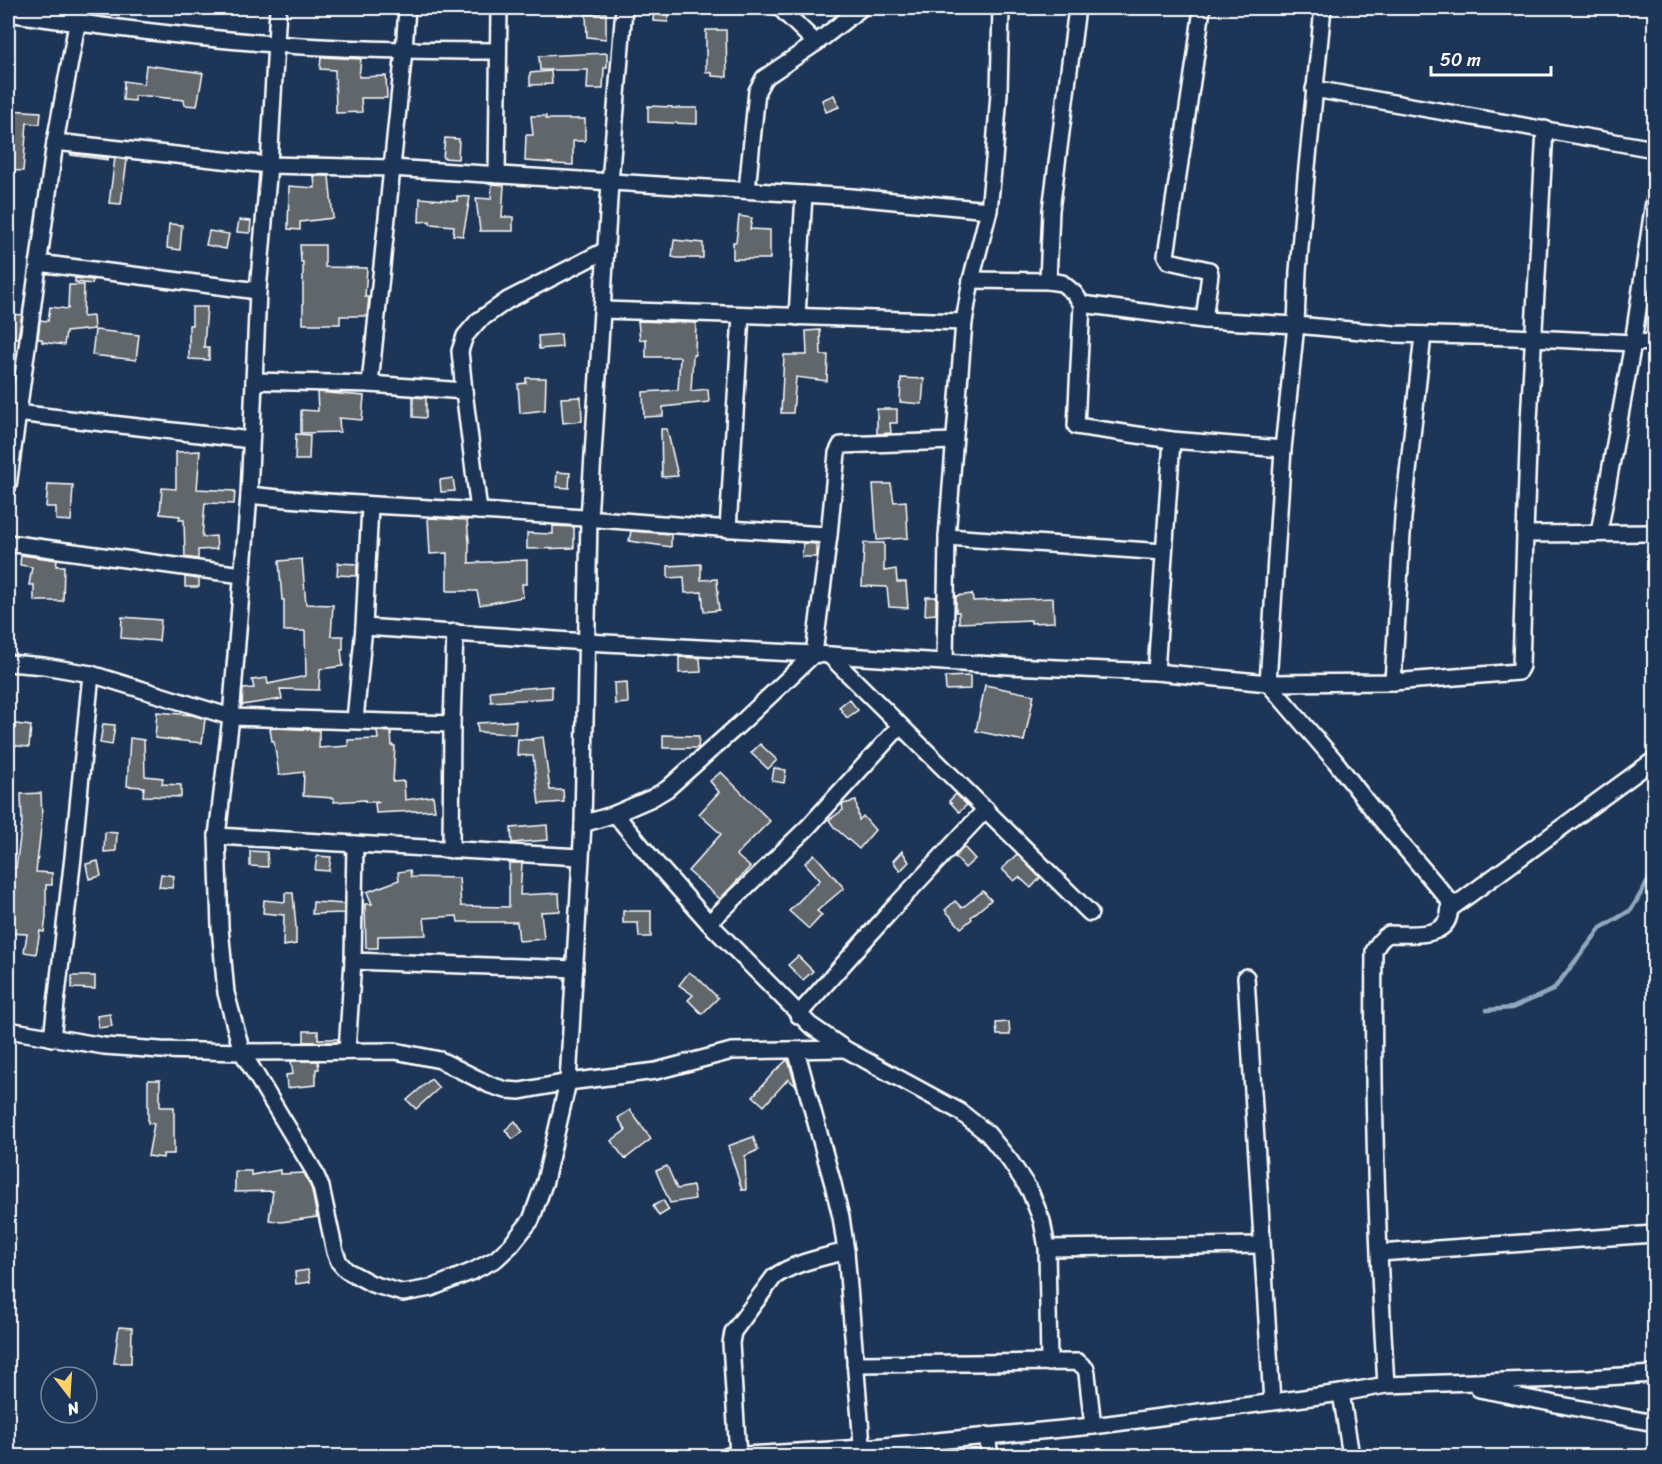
<svg xmlns="http://www.w3.org/2000/svg" width="1662" height="1464" viewBox="0 0 1662 1464" font-family="Sriracha,sans-serif">
  <rect width="100%" height="100%" fill="#1d3557"/>
  <filter id="ink" filterUnits="userSpaceOnUse"><feTurbulence type="fractalNoise" baseFrequency=".0167" numOctaves="2"/><feDisplacementMap in="SourceGraphic" scale="12" xChannelSelector="R" yChannelSelector="G"/><feConvolveMatrix kernelMatrix="1 2 1 2 8 2 1 2 1" color-interpolation-filters="sRGB"/></filter>
  <g filter="url(#ink)">
    <g fill="none" stroke-linecap="round" stroke-linejoin="round">
      <!-- stream -->
      <path stroke="#91a7bc" stroke-width="4.5" d="M1487,1010L1512,1008L1553,990L1601,928L1631,910L1654,871"/>
    </g>
    <!-- building -->
    <g fill="#60666b" stroke="#fff" stroke-width="1.5">
      <path d="M654,8H670L668,22L653,21Z"/>
      <path d="M606,13V39L587,37L586,14Z"/>
      <path d="M706,30H726L727,77L712,76V73L706,72Z"/>
      <path d="M607,53V68H604L603,89H587L588,70H540L539,56Z"/>
      <path d="M321,57L361,59L359,77L386,76L387,98H361L362,112L336,113L335,70L320,69Z"/>
      <path d="M146,65L203,73L197,106L185,105L184,100L148,96H135V101L123,100L124,81L144,84Z"/>
      <path d="M551,71L552,84L530,85V73Z"/>
      <path d="M834,95L839,107L826,112L822,100Z"/>
      <path d="M648,106L672,107V108H697V124L648,122Z"/>
      <path d="M8,110L41,112L40,124L27,123L23,171L8,170Z"/>
      <path d="M531,116H546V119H585V141H573V165L553,164V163L525,161L526,135H533Z"/>
      <path d="M445,138L459,139L458,159L443,158Z"/>
      <path d="M71,153L108,158V160L71,155Z"/>
      <path d="M115,158L127,160L121,204L109,203Z"/>
      <path d="M314,176H329L333,218L300,222V230L288,229L289,186L315,188Z"/>
      <path d="M492,184L504,185L502,217H513V231H480L476,198L491,199Z"/>
      <path d="M457,196L470,197L463,236L453,235L454,226L430,224V221L419,222L420,198L457,201Z"/>
      <path d="M739,216L752,218L750,229L770,230V259H733V242H736Z"/>
      <path d="M239,220L251,221L250,233L237,232Z"/>
      <path d="M169,224L182,225L180,250L167,248Z"/>
      <path d="M209,231L229,234L226,249L206,245Z"/>
      <path d="M674,240L703,243V258H677L672,257Z"/>
      <path d="M300,245H325V267L367,268L365,297H369L367,316H340V324H303V262H301Z"/>
      <path d="M75,278L93,280L92,284L75,282Z"/>
      <path d="M69,285H84L83,317L93,316L94,329L66,332L64,345L42,342V339H38L40,320L48,321L50,307L68,309Z"/>
      <path d="M192,307H207L204,347H209V360L189,359V325H192Z"/>
      <path d="M11,314L22,315L18,338L10,337Z"/>
      <path d="M638,321L696,323L695,355H693L691,391L708,389L709,402L663,407V416L644,417L643,392L678,390L680,357H646V339L640,340Z"/>
      <path d="M95,330L139,335L136,360L92,355Z"/>
      <path d="M820,330L821,355H828L827,381L796,377L793,413H781L784,355H807L806,331Z"/>
      <path d="M561,334L562,347L539,349L538,336Z"/>
      <path d="M526,378H546L545,410L520,413L518,384L526,383Z"/>
      <path d="M901,378L924,379L922,404L900,402Z"/>
      <path d="M317,392L364,396L362,420L339,418L340,432L301,433V410L318,411Z"/>
      <path d="M413,397L426,398V418L413,417Z"/>
      <path d="M581,397L582,421L563,423L561,398Z"/>
      <path d="M877,409H897V423H890L891,433L877,434Z"/>
      <path d="M661,429H667L678,476L662,477Z"/>
      <path d="M296,434L310,435L309,460H295Z"/>
      <path d="M200,451L197,489L235,491L234,504L205,503L202,537L216,536L217,549L198,550V559L185,557L184,520H179L180,516L160,514L162,488L176,489V452Z"/>
      <path d="M557,472L570,473L569,488L556,487Z"/>
      <path d="M453,478L455,491L441,492L440,480Z"/>
      <path d="M48,484L73,485L71,521L56,520V507H46Z"/>
      <path d="M873,484H891L894,502L906,501L908,538L877,540Z"/>
      <path d="M428,518L467,520L469,541V563L527,560V584H522L523,597L480,605L477,591H447V553L430,554Z"/>
      <path d="M553,526L574,527V548L527,549V533L553,534Z"/>
      <path d="M631,531L671,534V547L629,541Z"/>
      <path d="M803,543L816,544V557H802Z"/>
      <path d="M864,543H884V571L896,569L897,582H906L908,608L889,607L887,587L862,586Z"/>
      <path d="M21,555L57,560L56,566H64L63,601H34V585H29L32,567L20,565Z"/>
      <path d="M302,559L306,604L333,605L331,636H343V649H341L343,666L320,669L319,690L280,689L282,699L242,705L243,689L254,688L252,680L267,678L268,684L306,676L305,631H284V600H282L279,561Z"/>
      <path d="M338,563L357,564V576L337,575Z"/>
      <path d="M701,564V580L717,579L718,594H717L719,610L704,612L702,592L685,593L684,577L668,578V566Z"/>
      <path d="M185,577L199,579V587H185Z"/>
      <path d="M972,594L973,601L1053,598L1054,622L1031,623V620L959,623V612H956V596Z"/>
      <path d="M926,597H936V614L925,615Z"/>
      <path d="M122,617L161,620L159,641L121,638Z"/>
      <path d="M679,657L700,658L701,672L679,673Z"/>
      <path d="M970,676V689L946,690L945,677Z"/>
      <path d="M627,682L628,703L615,704L614,683Z"/>
      <path d="M985,685L1034,695L1024,741L976,731Z"/>
      <path d="M552,686V698L491,702L490,691Z"/>
      <path d="M849,699L858,710L847,718L839,707Z"/>
      <path d="M157,712L192,715L205,719L202,743L155,738Z"/>
      <path d="M516,721L515,734L478,732L477,723Z"/>
      <path d="M8,723L31,726L29,747L8,745Z"/>
      <path d="M103,724L115,725L112,745L100,743Z"/>
      <path d="M274,728L319,730V748L348,746V740L378,739L377,731L391,732L392,746H395L393,782L404,781L405,800L433,796L435,810L376,813L375,803L380,802H365V800L334,802V798L303,796L304,772L279,775L274,741H272L270,729Z"/>
      <path d="M663,735L699,736L698,748H663Z"/>
      <path d="M543,737L550,790H563L564,802L539,804L533,756L517,755L518,739L532,740L531,739Z"/>
      <path d="M130,738L144,740L145,776L163,778L162,784L181,785V797L143,796L144,787L127,786Z"/>
      <path d="M760,744L777,760L768,769L751,753Z"/>
      <path d="M774,768L786,770L784,783L772,781Z"/>
      <path d="M721,772L770,821L736,855L750,867L720,899L688,871L721,834L699,814L719,792L710,781Z"/>
      <path d="M41,793L42,819L36,872L52,873V885H46V917L44,932L40,931L36,954L24,952L27,934L8,933L9,912H8V867L16,868L22,822L21,794Z"/>
      <path d="M956,794L967,805L959,812L949,801Z"/>
      <path d="M856,801L859,820L863,816L875,830L859,849L834,827L829,820L843,810L842,804Z"/>
      <path d="M547,825L548,840L512,843L511,828Z"/>
      <path d="M105,832L117,833L116,851L104,852Z"/>
      <path d="M964,847L975,859L965,868L955,857Z"/>
      <path d="M250,851L267,852L268,867L250,866Z"/>
      <path d="M902,851L909,862L900,871L893,861Z"/>
      <path d="M814,854L844,888L817,911L822,915L809,929L789,911L820,880L805,863Z"/>
      <path d="M1017,854L1040,878L1031,888L1019,877L1014,881L1002,869Z"/>
      <path d="M317,856L331,857L329,871L315,870Z"/>
      <path d="M98,861L101,876L89,879L86,864Z"/>
      <path d="M509,863H522L520,895L559,893L560,911L541,912L544,939L519,941L517,922H458L457,916L424,918L426,935L378,936V948H366L365,904H372L367,892L399,880L398,872L410,870L411,877L459,878L461,906L509,907Z"/>
      <path d="M161,874L174,876L172,888L159,887Z"/>
      <path d="M983,891L991,900L971,917L972,919L961,928L945,910L955,901L962,908Z"/>
      <path d="M285,893H293L296,927V944L283,946L284,915L263,913L264,900L285,902Z"/>
      <path d="M313,902L344,904V913L312,914Z"/>
      <path d="M623,911H651V937H639L638,923H623Z"/>
      <path d="M798,956L813,971L803,980L788,965Z"/>
      <path d="M689,972L699,979L718,998L702,1014L688,1000L693,995L679,985Z"/>
      <path d="M72,976H95V989L72,988Z"/>
      <path d="M110,1014L112,1026L99,1028L97,1016Z"/>
      <path d="M1009,1022L1010,1035H997L996,1023Z"/>
      <path d="M304,1031H318V1039H338V1042H304Z"/>
      <path d="M787,1060L789,1063L796,1086L788,1079L764,1106L753,1096L774,1072Z"/>
      <path d="M291,1061H318L319,1069H316V1085L287,1088L286,1075L293,1074Z"/>
      <path d="M431,1079L439,1088L416,1109L407,1100Z"/>
      <path d="M148,1080H160V1107H174V1154H163V1158L148,1156L154,1124L148,1123Z"/>
      <path d="M630,1110L651,1139L625,1159L611,1141L626,1130L618,1118Z"/>
      <path d="M515,1121L523,1132L513,1139L505,1130Z"/>
      <path d="M753,1137L758,1150L745,1156L746,1190H742L728,1146Z"/>
      <path d="M667,1166L677,1189L693,1186L695,1199L670,1203L656,1171Z"/>
      <path d="M280,1170V1174L304,1173L312,1190L317,1217L281,1222L269,1220L273,1191L235,1192V1171H251V1175Z"/>
      <path d="M663,1200L669,1210L659,1216L653,1206Z"/>
      <path d="M308,1270L310,1282L296,1284L295,1272Z"/>
      <path d="M119,1327L132,1328L131,1363H114Z"/>
    </g>
    <g fill="none" stroke-linecap="round" stroke-linejoin="round">
      <!-- minor casing -->
      <g stroke="#fff" stroke-width="20">
        <g id="minor">
          <path d="M278,8L269,165L258,291L249,495L231,717L217,836L220,927L226,993L242,1052L314,1171L321,1187L335,1252L339,1262L346,1270L372,1284L403,1293L431,1288L473,1271L496,1259L511,1245L531,1220L545,1181L568,1082L583,824L589,519L610,183L624,8"/>
          <path d="M780,8L816,43"/>
          <path d="M1202,8L1195,61L1166,256L1169,261L1209,270L1210,274L1204,320"/>
          <path d="M1323,8L1306,177L1298,271L1296,325L1283,449L1268,683L1335,761L1377,815L1449,900C1455,940 1417,934 1389,934C1381,938 1378,944 1374,951C1372,1096 1377,1241 1386,1385"/>
          <path d="M8,13C96,26 185,37 275,44C349,50 424,51 498,51"/>
          <path d="M1314,89L1654,149"/>
          <path d="M55,142L269,165L391,168L852,197L989,210"/>
          <path d="M497,175L499,8"/>
          <path d="M747,190L757,91L764,78L816,43L861,8"/>
          <path d="M38,263L258,291"/>
          <path d="M971,280L1048,281L1062,283L1074,293L1082,304L1204,320L1296,325L1394,334L1513,337L1633,343L1654,342"/>
          <path d="M1048,281L1051,210L1077,8"/>
          <path d="M1082,304L1076,426L1172,440L1283,449"/>
          <path d="M603,310L964,322"/>
          <path d="M797,317L804,194"/>
          <path d="M254,381L370,384L464,391"/>
          <path d="M370,384L404,50L407,8"/>
          <path d="M8,412L251,440"/>
          <path d="M8,486L55,142L80,8"/>
          <path d="M249,495C326,504 403,506 480,511C596,518 713,529 829,535"/>
          <path d="M479,511L464,391L460,351L465,336L478,321L508,300L606,250"/>
          <path d="M728,529L741,315"/>
          <path d="M1599,533L1633,343L1654,202"/>
          <path d="M1525,534L1529,421L1545,129"/>
          <path d="M947,537L1164,552"/>
          <path d="M8,543L242,575"/>
          <path d="M364,627L586,642L814,654L1009,666L1156,672L1268,683L1393,682L1518,672L1521,666L1525,534L1654,533"/>
          <path d="M829,655L1090,913"/>
          <path d="M945,662L947,537L964,322L971,280L989,210L994,160L999,93L1001,8"/>
          <path d="M8,663L44,666L91,674L231,717L452,724"/>
          <path d="M1156,672L1172,440"/>
          <path d="M1393,682L1403,518L1423,335"/>
          <path d="M355,720L364,627L370,506"/>
          <path d="M615,814L654,861L709,923L810,1025L845,1049L959,1111L988,1134L1010,1161L1030,1191L1042,1221L1047,1248L1049,1363"/>
          <path d="M583,824L615,814L652,798L667,789L741,723L814,654L829,535L837,453L841,445L954,441"/>
          <path d="M217,836L580,857"/>
          <path d="M355,844L353,961L575,969"/>
          <path d="M451,850L452,724L455,632"/>
          <path d="M1450,909L1654,760"/>
          <path d="M709,923L808,827L900,726"/>
          <path d="M1246,977L1272,1402"/>
          <path d="M798,1015L897,904L986,809"/>
          <path d="M8,1030L104,1046L161,1050L242,1052L395,1051L440,1060L490,1085L506,1090L520,1091L568,1082L656,1071L732,1051L845,1049"/>
          <path d="M52,1038L73,857L91,674"/>
          <path d="M796,1050L833,1184L841,1217L846,1251L863,1456"/>
          <path d="M347,1051L353,961"/>
          <path d="M1047,1248L1262,1245"/>
          <path d="M1379,1253L1654,1234"/>
          <path d="M855,1364L1078,1362L1086,1369L1087,1374L1093,1426"/>
          <path d="M1479,1389L1654,1423"/>
          <path d="M1341,1393L1351,1456"/>
          <path d="M987,1435L990,1456"/>
          <path d="M728,1456L863,1448L1093,1426L1341,1393L1386,1385L1589,1378L1654,1374"/>
          <path d="M738,1456L731,1343L733,1332L774,1277C795,1262 822,1258 846,1251"/>
        </g>
      </g>
      <!-- minor -->
      <use href="#minor" stroke="#1d3557" stroke-width="15"/>
    </g>
  </g>
  <!-- margin -->
  <rect width="1662" height="1464" fill="none" stroke="#1d3557" stroke-width="30"/>
  <rect x="15" y="15" width="1632" height="1434" fill="none" stroke="#fff" stroke-width="2" filter="url(#ink)"/>
  <!-- north arrow -->
  <g transform="translate(69 1395) rotate(163)"><circle r="28" fill="#1d3557" stroke="#77869a" stroke-width="1.5"/>
  <path d="M0-4.5L10 22L0 15L-10 22Z" fill="#ffd166"/>
  <text y="-9" font-size="16" font-weight="bold" text-anchor="middle" fill="#ffffff">N</text>
  </g>
  <!-- scale -->
  <path d="M1431 66v9h120v-9" fill="none" stroke="#ffffff" stroke-width="3"/>
  <text x="1440" y="66" font-size="18" fill="#ffffff" stroke="#1d3557" stroke-width="4.5" paint-order="stroke">50 m</text>
</svg>
